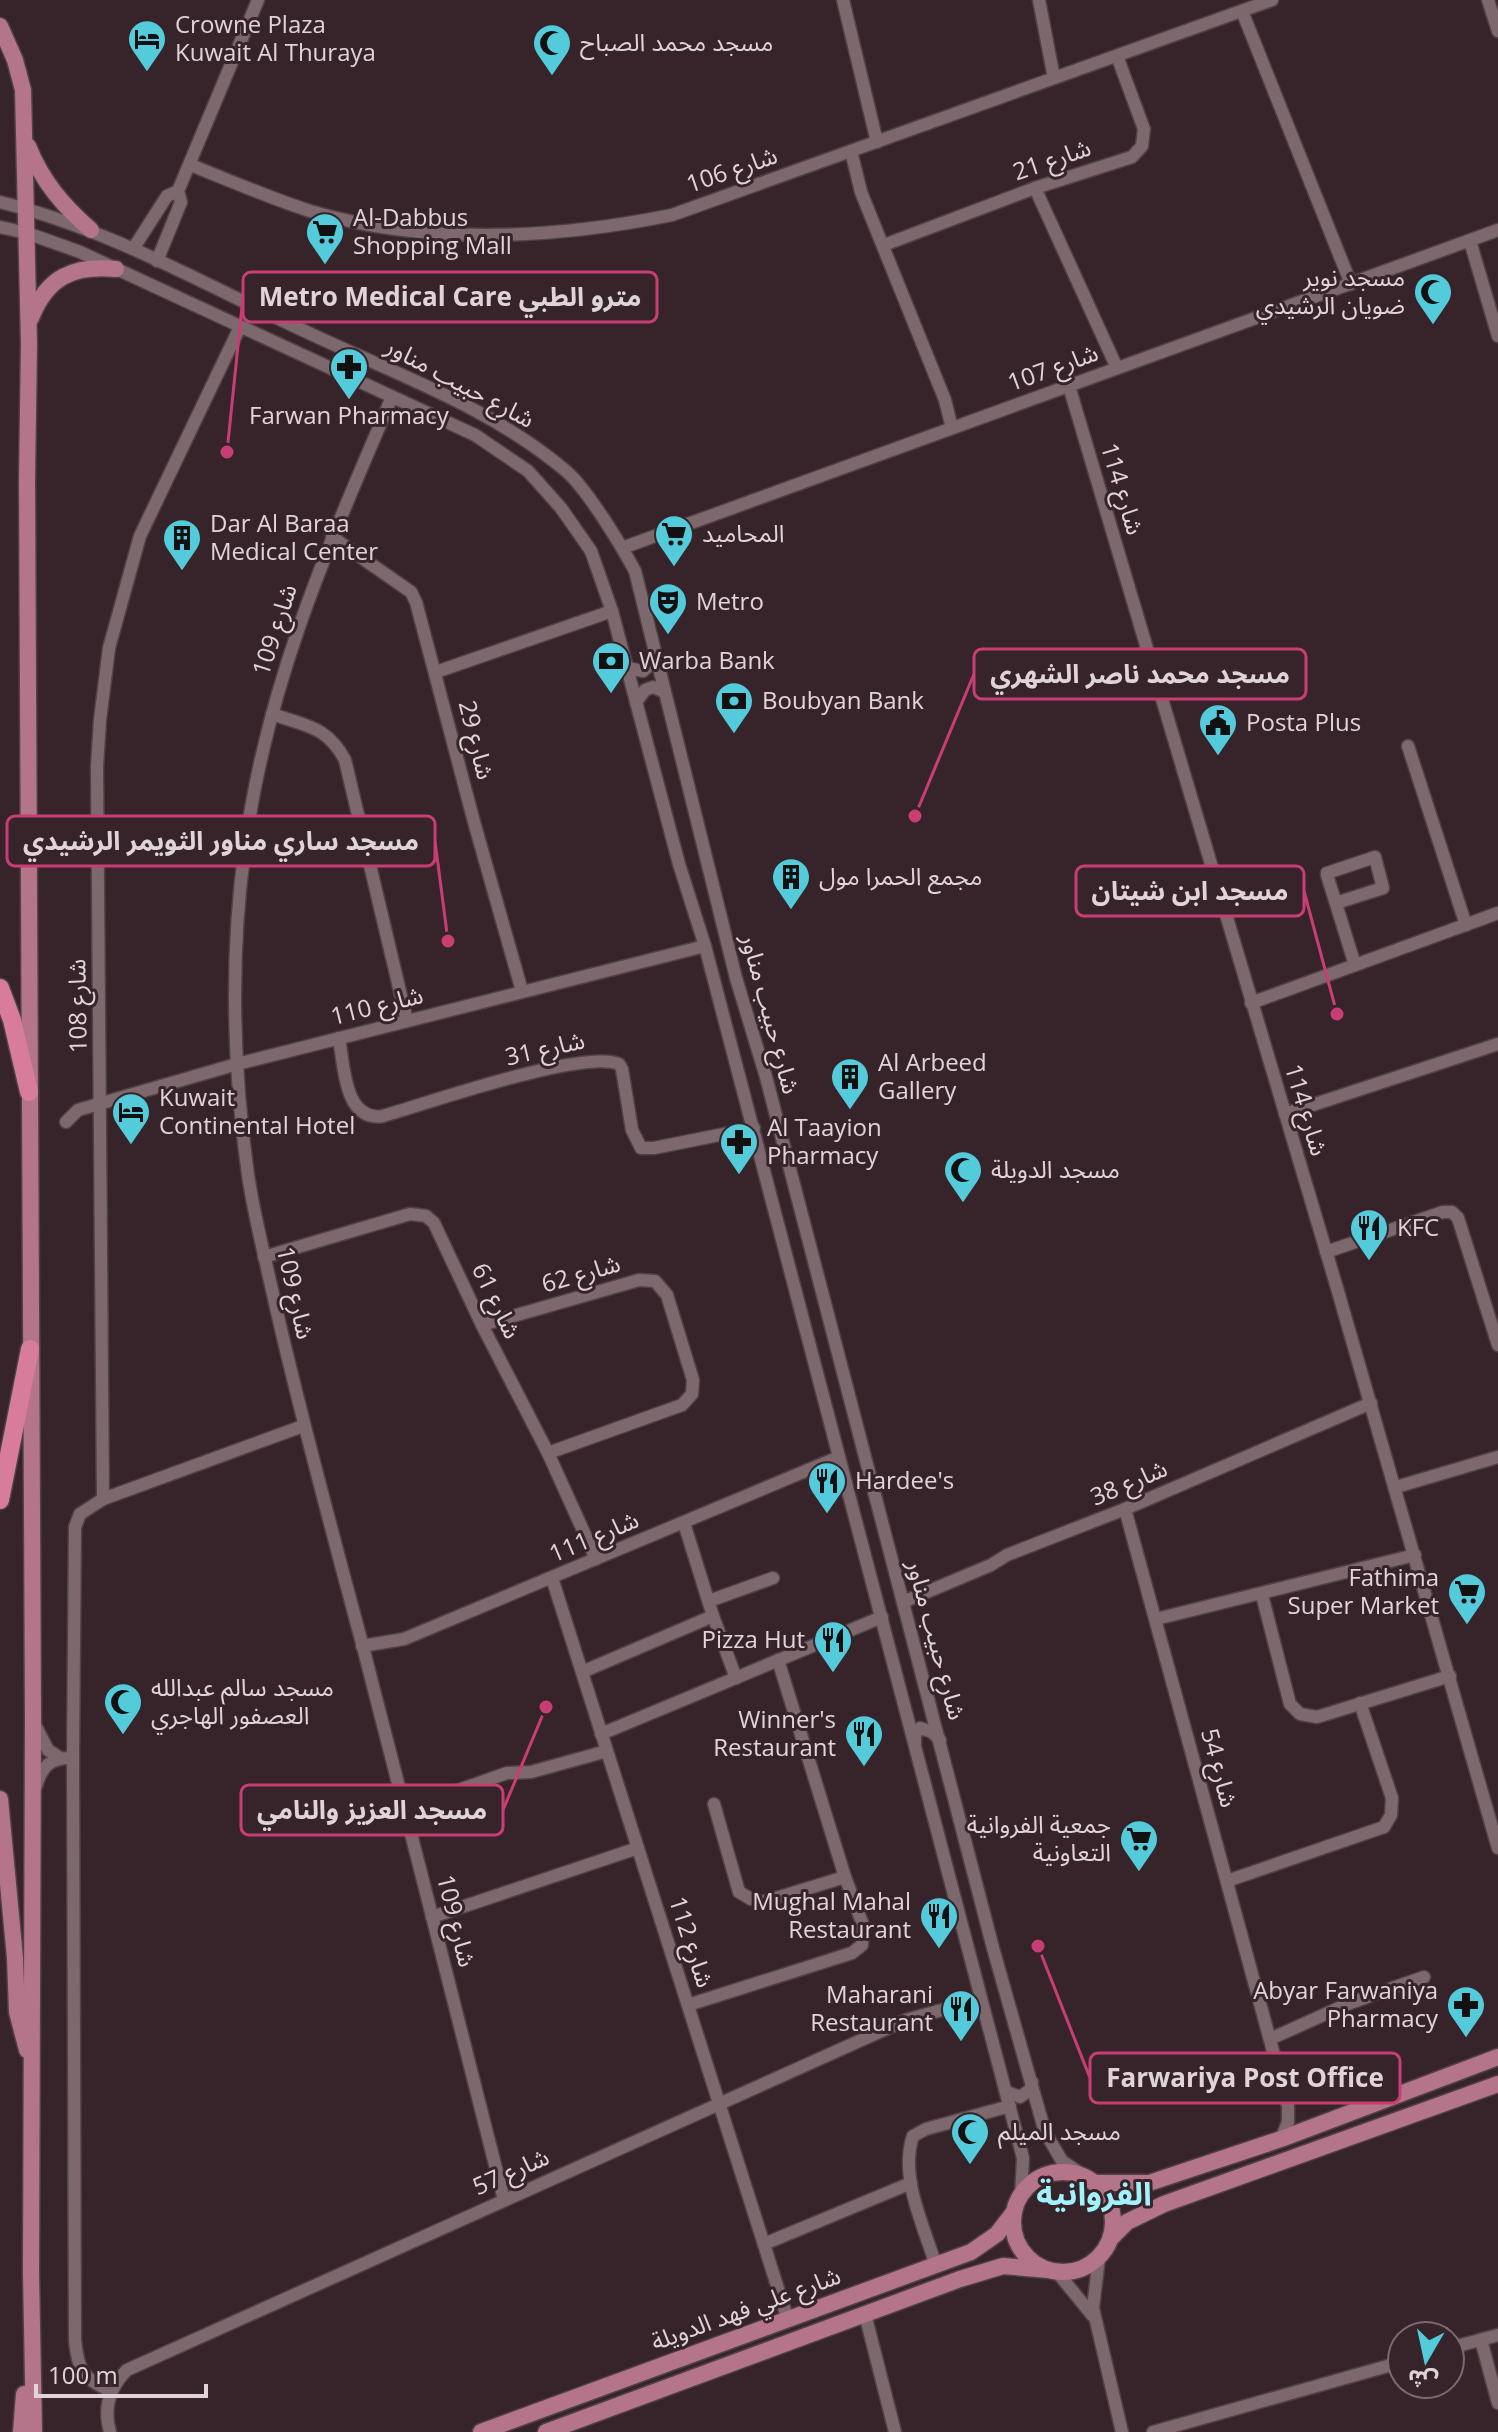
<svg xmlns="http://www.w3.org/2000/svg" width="1498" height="2432" viewBox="0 0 1498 2432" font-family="'Open Sans','Noto Sans Arabic',sans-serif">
  <rect width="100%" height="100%" fill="#36242a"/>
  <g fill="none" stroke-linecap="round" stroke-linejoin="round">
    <!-- minor casing -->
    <g stroke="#504145" stroke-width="15">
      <g id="minor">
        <path d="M843,0L877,142"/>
        <path d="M1039,0L1054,78"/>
        <path d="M1488,0L1498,31"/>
        <path d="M1242,11L1351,284"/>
        <path d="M851,151L861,192L945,400L952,428"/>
        <path d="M191,165C230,181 270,198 310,211C428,246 553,239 672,215L1272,0"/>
        <path d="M1035,188L1117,368"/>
        <path d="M0,202C110,229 209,287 311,334C398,375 492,408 566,471C587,489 621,545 635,571L736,978L766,1077L993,1948L1045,2132L1062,2161L1086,2177"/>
        <path d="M0,227L27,233L80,252L475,435L528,471L561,508L591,551L612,611L679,864L705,946L1023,2158L1021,2195"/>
        <path d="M1470,241L1498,336"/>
        <path d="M884,245L1035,188L1132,157L1142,146L1144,129L1117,56"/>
        <path d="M133,249L167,196L178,191"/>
        <path d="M157,261L181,202L178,191L258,0"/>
        <path d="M1069,386L1337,1288L1498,1848"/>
        <path d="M392,397C328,546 266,686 245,848C230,955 233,1068 248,1175C255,1221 267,1266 277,1312C303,1425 333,1535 363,1647C411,1831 457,2016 504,2200"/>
        <path d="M332,537L411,592L416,602L474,822L522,991"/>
        <path d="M622,548L1498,230"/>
        <path d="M627,668L643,671L656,659"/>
        <path d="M436,672L612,611"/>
        <path d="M636,702L645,690L653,687L665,692"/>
        <path d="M272,714C306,726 327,726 345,760L407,1021"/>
        <path d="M1408,746L1466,925"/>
        <path d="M1336,903L1383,888L1375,857L1327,873V875L1355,965"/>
        <path d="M1251,1003L1498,913"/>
        <path d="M339,1038C344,1065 344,1122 383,1116C428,1103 583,1049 619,1064L622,1069L632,1130L641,1148H654L754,1128"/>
        <path d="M1285,1114L1498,1044"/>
        <path d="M66,1122L78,1110L237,1064L705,946"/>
        <path d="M1326,1252L1443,1212H1452L1458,1218L1498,1345"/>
        <path d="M264,1257L410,1214L426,1216L434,1223L482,1325L548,1453L596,1559"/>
        <path d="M482,1325L639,1280L655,1281L667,1295L693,1380L692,1394L682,1405L548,1453"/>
        <path d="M1396,1487L1498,1457"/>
        <path d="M103,1499L97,767L100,720L109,648L140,536L240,327"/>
        <path d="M1125,1509L1288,2106V2122L1281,2139"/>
        <path d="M684,1523L713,1616L736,1678"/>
        <path d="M552,1578L788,2320"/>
        <path d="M1262,1595L1290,1704L1300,1714L1317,1717L1450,1676"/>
        <path d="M709,1601L773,1578"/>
        <path d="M903,1602L991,1565L1007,1555L1125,1509L1371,1403"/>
        <path d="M1156,1619L1415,1555"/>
        <path d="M362,1646L404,1639L839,1457"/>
        <path d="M582,1672L713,1616"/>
        <path d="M34,1723L48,1750L60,1758"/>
        <path d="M601,1734L882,1617"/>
        <path d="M915,1743V1734L920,1728L932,1732L940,1740"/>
        <path d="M36,1786C42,1766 51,1757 73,1758"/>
        <path d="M714,1804L739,1892L751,1899L763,1902L845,1877"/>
        <path d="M405,1809L507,1773L531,1772L607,1751"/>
        <path d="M1227,1881L1384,1827L1391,1815L1392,1798L1360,1703"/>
        <path d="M432,1917L638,1848"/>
        <path d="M688,2005L852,1953L862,1945L863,1925L845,1877L778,1660"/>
        <path d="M1270,2039L1350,2003L1424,1977"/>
        <path d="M1007,2092L1020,2097L1031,2089L1032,2082"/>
        <path d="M764,2244L911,2183"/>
        <path d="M1099,2258L1093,2308L1122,2432"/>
        <path d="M936,2266C924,2226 899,2177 913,2136L926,2129L1010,2106"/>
        <path d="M1057,2272L1093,2316"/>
        <path d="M865,2314L895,2432"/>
        <path d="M1481,2340L1498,2403"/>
        <path d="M1450,2348L1498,2335"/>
        <path d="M111,2391C83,2379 78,2371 75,2340L73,1758L75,1527L80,1514L103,1499L303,1426"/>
        <path d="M110,2432C103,2408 110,2387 127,2370L906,2020L981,1999"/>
        <path d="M1153,2432L1402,2362"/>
      </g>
    </g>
    <!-- major casing -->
    <g stroke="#504145" stroke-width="19">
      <g id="major">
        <path d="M0,26L15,60L23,90L29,344L27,479L33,1719L31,2273L34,2432"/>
        <path d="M28,146C42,181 63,206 91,230"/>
        <path d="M31,318C47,277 73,265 116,269"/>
        <path d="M0,1799L15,1958L17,2012L27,2050"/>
        <circle cx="1063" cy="2222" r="50"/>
        <path d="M1095,2183H1149L1281,2139L1498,2057"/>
        <path d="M1111,2238L1127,2222L1164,2204L1498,2084"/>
        <path d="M21,2432L24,2394"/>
        <path d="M481,2432L971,2252L997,2234L1014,2212"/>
        <path d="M546,2432L960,2279L1003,2266L1048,2270"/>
      </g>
    </g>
    <!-- highway casing -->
    <g stroke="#504145" stroke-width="21">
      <g id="highway">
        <path d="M0,988L12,1020L29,1092"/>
        <path d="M0,1500L30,1349"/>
      </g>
    </g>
    <!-- minor -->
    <use href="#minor" stroke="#7d686e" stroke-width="12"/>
    <!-- major -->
    <use href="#major" stroke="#b47489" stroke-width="16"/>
    <!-- highway -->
    <use href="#highway" stroke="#d87c9b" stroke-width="18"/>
  </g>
  <!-- icons -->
  <defs>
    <g id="hotel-pin" transform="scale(2)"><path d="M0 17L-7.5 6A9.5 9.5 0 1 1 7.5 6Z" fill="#53cbda" stroke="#36242a"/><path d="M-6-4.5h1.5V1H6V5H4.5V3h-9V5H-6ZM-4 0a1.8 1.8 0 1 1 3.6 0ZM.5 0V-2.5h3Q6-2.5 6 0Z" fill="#111"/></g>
    <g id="mosque-pin" transform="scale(2)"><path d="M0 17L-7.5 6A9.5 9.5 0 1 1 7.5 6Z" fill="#53cbda" stroke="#36242a"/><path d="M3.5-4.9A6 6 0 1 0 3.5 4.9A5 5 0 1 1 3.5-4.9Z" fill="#111"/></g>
    <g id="supermarket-pin" transform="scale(2)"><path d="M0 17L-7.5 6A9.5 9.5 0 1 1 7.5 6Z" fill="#53cbda" stroke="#36242a"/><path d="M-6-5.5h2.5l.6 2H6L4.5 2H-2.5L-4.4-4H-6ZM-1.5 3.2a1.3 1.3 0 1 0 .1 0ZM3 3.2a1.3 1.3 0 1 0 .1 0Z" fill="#111"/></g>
    <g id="pharmacy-pin" transform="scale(2)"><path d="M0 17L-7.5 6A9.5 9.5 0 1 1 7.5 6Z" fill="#53cbda" stroke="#36242a"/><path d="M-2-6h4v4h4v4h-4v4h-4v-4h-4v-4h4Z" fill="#111"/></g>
    <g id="building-pin" transform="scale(2)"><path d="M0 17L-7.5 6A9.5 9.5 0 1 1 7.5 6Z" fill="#53cbda" stroke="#36242a"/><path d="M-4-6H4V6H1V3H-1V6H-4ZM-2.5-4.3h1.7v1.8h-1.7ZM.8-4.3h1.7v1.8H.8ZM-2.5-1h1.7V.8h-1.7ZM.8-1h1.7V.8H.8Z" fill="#111"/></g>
    <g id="theatre-pin" transform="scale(2)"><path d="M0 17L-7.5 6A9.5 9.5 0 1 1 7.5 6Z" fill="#53cbda" stroke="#36242a"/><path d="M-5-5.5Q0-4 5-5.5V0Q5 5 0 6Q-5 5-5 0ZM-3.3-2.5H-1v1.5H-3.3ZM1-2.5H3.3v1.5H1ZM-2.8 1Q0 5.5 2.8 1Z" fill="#111"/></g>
    <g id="bank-pin" transform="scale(2)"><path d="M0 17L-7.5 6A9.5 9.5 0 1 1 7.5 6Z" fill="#53cbda" stroke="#36242a"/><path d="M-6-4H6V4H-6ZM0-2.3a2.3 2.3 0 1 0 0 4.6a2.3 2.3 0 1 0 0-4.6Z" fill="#111"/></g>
    <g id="civic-pin" transform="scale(2)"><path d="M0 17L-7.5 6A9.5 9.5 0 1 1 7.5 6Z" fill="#53cbda" stroke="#36242a"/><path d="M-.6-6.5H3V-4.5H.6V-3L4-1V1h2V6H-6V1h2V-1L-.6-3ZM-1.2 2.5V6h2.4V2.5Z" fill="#111"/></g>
    <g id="restaurant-pin" transform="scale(2)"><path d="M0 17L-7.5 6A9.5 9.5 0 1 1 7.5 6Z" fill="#53cbda" stroke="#36242a"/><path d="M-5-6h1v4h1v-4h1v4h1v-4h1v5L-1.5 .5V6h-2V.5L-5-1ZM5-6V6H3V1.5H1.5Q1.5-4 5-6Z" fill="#111"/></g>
  </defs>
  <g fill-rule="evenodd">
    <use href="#hotel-pin" x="147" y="39"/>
    <use href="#mosque-pin" x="552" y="43"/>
    <use href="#supermarket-pin" x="325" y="232"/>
    <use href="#mosque-pin" x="1433" y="292"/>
    <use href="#pharmacy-pin" x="349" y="367"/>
    <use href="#supermarket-pin" x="674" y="534"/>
    <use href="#building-pin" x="182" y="538"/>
    <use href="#theatre-pin" x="668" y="602"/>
    <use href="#bank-pin" x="611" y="661"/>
    <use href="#bank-pin" x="734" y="701"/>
    <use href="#civic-pin" x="1218" y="723"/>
    <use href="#building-pin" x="791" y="877"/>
    <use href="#building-pin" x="850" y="1077"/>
    <use href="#hotel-pin" x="131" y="1112"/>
    <use href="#pharmacy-pin" x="739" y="1142"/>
    <use href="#mosque-pin" x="963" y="1170"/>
    <use href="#restaurant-pin" x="1369" y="1228"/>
    <use href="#restaurant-pin" x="827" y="1481"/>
    <use href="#supermarket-pin" x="1467" y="1592"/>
    <use href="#restaurant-pin" x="833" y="1640"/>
    <use href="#mosque-pin" x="123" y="1702"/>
    <use href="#restaurant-pin" x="864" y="1734"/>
    <use href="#supermarket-pin" x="1139" y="1839"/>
    <use href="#restaurant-pin" x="939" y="1916"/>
    <use href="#pharmacy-pin" x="1466" y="2005"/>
    <use href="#restaurant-pin" x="961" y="2009"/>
    <use href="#mosque-pin" x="970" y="2132"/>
  </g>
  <g text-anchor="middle" stroke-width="6" stroke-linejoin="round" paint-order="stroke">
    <!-- poi labels -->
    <g font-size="24" fill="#e0d4d8" stroke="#36242a" text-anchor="start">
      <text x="175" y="33">Crowne Plaza<tspan x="175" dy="28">Kuwait Al Thuraya</tspan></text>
      <text x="580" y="51">مسجد محمد الصباح</text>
      <text x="353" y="226">Al-Dabbus<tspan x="353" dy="28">Shopping Mall</tspan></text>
      <text x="1405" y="286" text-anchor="end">مسجد نوير<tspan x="1405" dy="28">ضويان الرشيدي</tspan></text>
      <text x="349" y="424" text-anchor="middle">Farwan Pharmacy</text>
      <text x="210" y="532">Dar Al Baraa<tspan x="210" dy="28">Medical Center</tspan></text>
      <text x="702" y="542">المحاميد</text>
      <text x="696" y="610">Metro</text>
      <text x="639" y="669">Warba Bank</text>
      <text x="762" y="709">Boubyan Bank</text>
      <text x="1246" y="731">Posta Plus</text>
      <text x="819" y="885">مجمع الحمرا مول</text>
      <text x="878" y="1071">Al Arbeed<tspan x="878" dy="28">Gallery</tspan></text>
      <text x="159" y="1106">Kuwait<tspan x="159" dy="28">Continental Hotel</tspan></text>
      <text x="767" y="1136">Al Taayion<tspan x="767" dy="28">Pharmacy</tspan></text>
      <text x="991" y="1178">مسجد الدويلة</text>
      <text x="1397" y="1236">KFC</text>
      <text x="855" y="1489">Hardee's</text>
      <text x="1439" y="1586" text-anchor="end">Fathima<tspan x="1439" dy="28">Super Market</tspan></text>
      <text x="805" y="1648" text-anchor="end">Pizza Hut</text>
      <text x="151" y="1696">مسجد سالم عبدالله<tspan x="151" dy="28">العصفور الهاجري</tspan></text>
      <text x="836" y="1728" text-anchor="end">Winner's<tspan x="836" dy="28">Restaurant</tspan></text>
      <text x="1111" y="1833" text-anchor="end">جمعية الفروانية<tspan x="1111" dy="28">التعاونية</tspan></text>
      <text x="911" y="1910" text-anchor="end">Mughal Mahal<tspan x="911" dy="28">Restaurant</tspan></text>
      <text x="1438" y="1999" text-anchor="end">Abyar Farwaniya<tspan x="1438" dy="28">Pharmacy</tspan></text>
      <text x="933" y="2003" text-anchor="end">Maharani<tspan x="933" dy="28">Restaurant</tspan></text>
      <text x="998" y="2140">مسجد الميلم</text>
    </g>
    <!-- street labels -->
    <g font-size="24" fill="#e0d4d8" stroke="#36242a">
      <text transform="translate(1052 160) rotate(-19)" y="8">شارع 21</text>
      <text transform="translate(732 170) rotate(-19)" y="8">شارع 106</text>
      <text transform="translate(1053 368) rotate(-20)" y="8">شارع 107</text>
      <text transform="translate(460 383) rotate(28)" y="8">شارع حبيب مناور</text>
      <text transform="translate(1122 489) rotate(73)" y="8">شارع 114</text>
      <text transform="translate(275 630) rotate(-72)" y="8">شارع 109</text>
      <text transform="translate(476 740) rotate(76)" y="8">شارع 29</text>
      <text transform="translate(78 1006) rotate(-91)" y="8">شارع 108</text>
      <text transform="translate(377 1006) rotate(-14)" y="8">شارع 110</text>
      <text transform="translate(770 1014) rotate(75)" y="8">شارع حبيب مناور</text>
      <text transform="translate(545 1049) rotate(-13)" y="8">شارع 31</text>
      <text transform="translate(1306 1110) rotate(73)" y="8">شارع 114</text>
      <text transform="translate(581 1274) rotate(-16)" y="8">شارع 62</text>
      <text transform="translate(295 1293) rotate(77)" y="8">شارع 109</text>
      <text transform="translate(496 1301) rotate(64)" y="8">شارع 61</text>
      <text transform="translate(1129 1483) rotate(-23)" y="8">شارع 38</text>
      <text transform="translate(594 1537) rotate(-23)" y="8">شارع 111</text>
      <text transform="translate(936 1640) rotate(75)" y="8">شارع حبيب مناور</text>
      <text transform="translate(1219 1768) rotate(75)" y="8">شارع 54</text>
      <text transform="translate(456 1921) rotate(76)" y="8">شارع 109</text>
      <text transform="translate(691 1942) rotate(72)" y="8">شارع 112</text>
      <text transform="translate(511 2172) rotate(-24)" y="8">شارع 57</text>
      <text transform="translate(746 2309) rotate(-20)" y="8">شارع علي فهد الدويلة</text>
    </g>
    <!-- district labels -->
    <g font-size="32" font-weight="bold" fill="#a1f2fd" stroke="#36242a">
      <text x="1094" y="2205">الفروانية</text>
    </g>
  </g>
  <!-- callouts -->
  <path fill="none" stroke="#c83e74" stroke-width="3" d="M227 452L243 297M915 816L974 674M448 941L435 841M1337 1014L1304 891M546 1707L503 1810M1038 1946L1090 2078"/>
  <g fill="#c83e74" stroke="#36242a" stroke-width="3">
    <circle cx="227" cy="452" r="8"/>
    <circle cx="915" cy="816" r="8"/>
    <circle cx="448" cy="941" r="8"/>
    <circle cx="1337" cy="1014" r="8"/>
    <circle cx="546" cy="1707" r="8"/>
    <circle cx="1038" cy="1946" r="8"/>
  </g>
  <g fill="#36242a" stroke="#c83e74" stroke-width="3">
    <rect x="243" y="272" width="414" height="50" rx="8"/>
    <rect x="974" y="649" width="332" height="50" rx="8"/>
    <rect x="7" y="816" width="428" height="50" rx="8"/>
    <rect x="1076" y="866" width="228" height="50" rx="8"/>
    <rect x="241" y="1785" width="262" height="50" rx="8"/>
    <rect x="1090" y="2053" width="310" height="50" rx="8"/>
  </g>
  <g font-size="26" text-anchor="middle" font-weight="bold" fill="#e0d4d8">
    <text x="450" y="306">Metro Medical Care مترو الطبي</text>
    <text x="1140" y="683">مسجد محمد ناصر الشهري</text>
    <text x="221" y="850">مسجد ساري مناور الثويمر الرشيدي</text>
    <text x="1190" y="900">مسجد ابن شيتان</text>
    <text x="372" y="1819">مسجد العزيز والنامي</text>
    <text x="1245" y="2087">Farwariya Post Office</text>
  </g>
  <!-- north arrow -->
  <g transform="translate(1426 2360) rotate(189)"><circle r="38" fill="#36242a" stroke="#7a6a70" stroke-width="2"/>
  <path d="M0-6L14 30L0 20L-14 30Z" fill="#53cbda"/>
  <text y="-12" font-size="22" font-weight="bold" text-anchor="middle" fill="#e0d4d8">ش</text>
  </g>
  <!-- scale -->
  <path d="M36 2384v12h170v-12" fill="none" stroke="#e0d4d8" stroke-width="4"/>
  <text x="48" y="2384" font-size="24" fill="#e0d4d8" stroke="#36242a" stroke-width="6" paint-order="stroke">100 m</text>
</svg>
